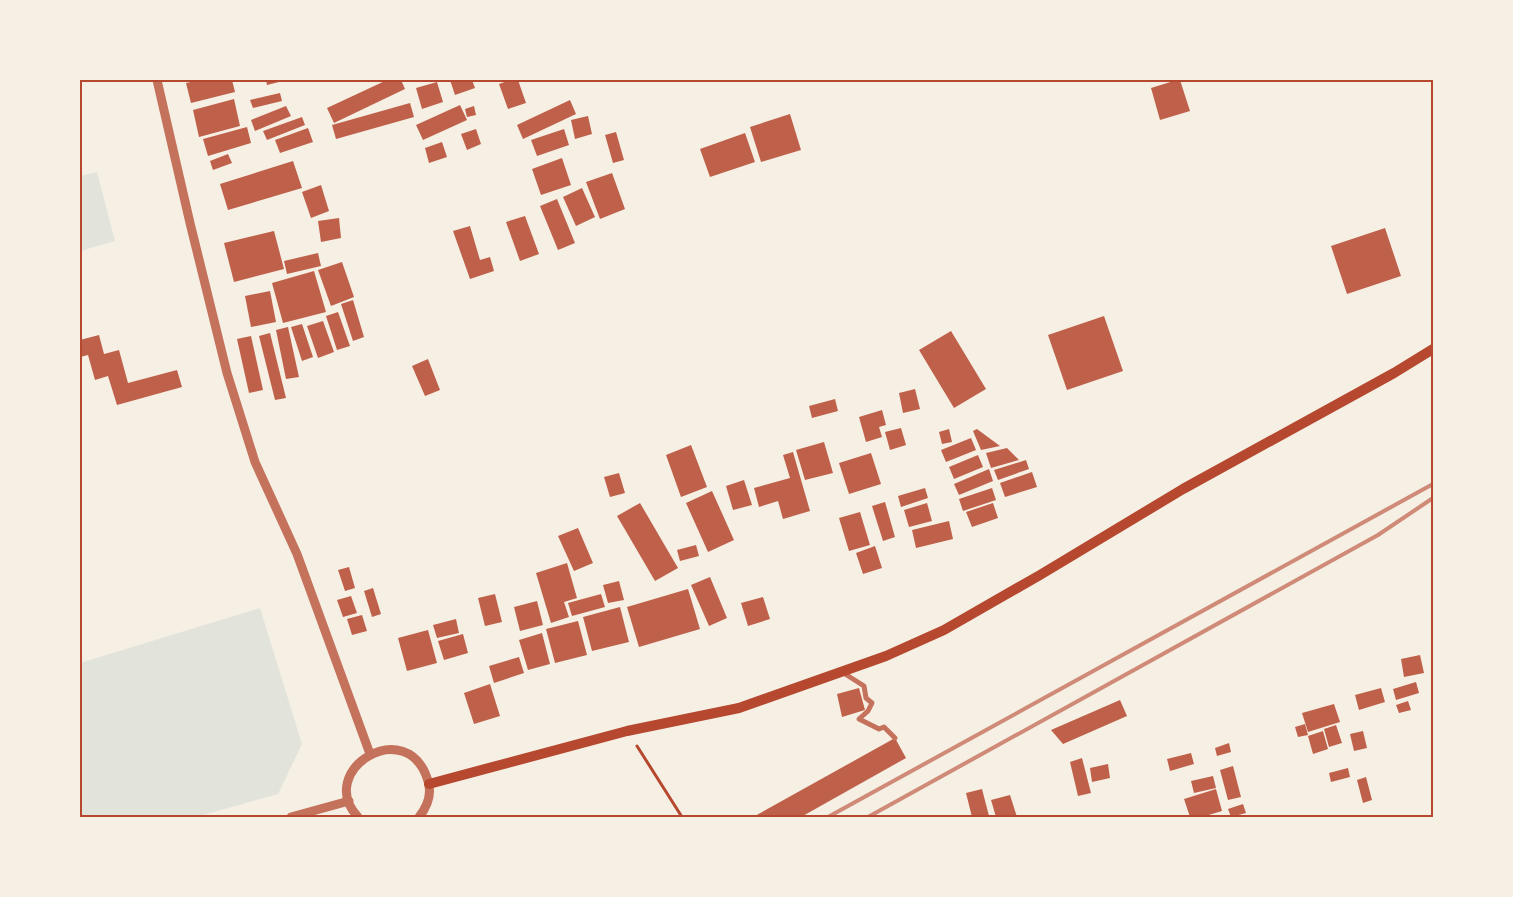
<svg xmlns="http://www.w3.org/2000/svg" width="1513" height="897" viewBox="0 0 1513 897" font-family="'Zilla Slab',serif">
  <rect width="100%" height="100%" fill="#f6efe4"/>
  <!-- green -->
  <g fill="#e2e4dc">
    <path d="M97,172L115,241L80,251V176Z"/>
    <path d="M260,608L302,744L278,794L196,817H80V663Z"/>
  </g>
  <!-- building -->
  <g fill="#bf614a">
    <path d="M200,80H232L235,92L191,103L186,83Z"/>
    <path d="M266,80H283V81L267,85Z"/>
    <path d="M387,80H401L405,89L334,123L327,108Z"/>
    <path d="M450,80H472L475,88L455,95Z"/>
    <path d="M510,80H518L526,103L508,109L499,84Z"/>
    <path d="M1177,80H1180L1190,111L1160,120L1151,88Z"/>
    <path d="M437,82L443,102L422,109L416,88Z"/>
    <path d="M280,93L282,101L253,108L250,100Z"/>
    <path d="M234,99L240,126L199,137L193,110Z"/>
    <path d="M570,100L576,114L523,139L517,125Z"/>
    <path d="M410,103L414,117L336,139L332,125Z"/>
    <path d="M460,105L467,120L423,140L416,125Z"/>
    <path d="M286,106L291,116L255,131L251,120Z"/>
    <path d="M474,106L476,115L467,117L465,109Z"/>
    <path d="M790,114L801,150L761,162L750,127Z"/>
    <path d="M588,116L592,134L575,139L571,120Z"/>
    <path d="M302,117L305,125L267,140L263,131Z"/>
    <path d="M247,127L251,143L208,156L203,139Z"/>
    <path d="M308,128L313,142L280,153L275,140Z"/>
    <path d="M476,129L481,144L467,150L461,134Z"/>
    <path d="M564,129L569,145L537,156L531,140Z"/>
    <path d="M616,132L624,160L613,163L605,135Z"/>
    <path d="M745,133L755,162L710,177L700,149Z"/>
    <path d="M442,142L447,157L429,163L425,148Z"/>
    <path d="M228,154L232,163L213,170L210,161Z"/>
    <path d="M562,158L571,185L541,195L532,169Z"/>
    <path d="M293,161L302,188L228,210L220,184Z"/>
    <path d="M612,173L625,209L600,219L586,182Z"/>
    <path d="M321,185L329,211L311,218L302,192Z"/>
    <path d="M582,188L595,217L576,226L563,197Z"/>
    <path d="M557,199L575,243L558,250L540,206Z"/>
    <path d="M525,216L539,254L520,261L506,222Z"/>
    <path d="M339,218L341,238L321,242L318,221Z"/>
    <path d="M470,226L480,260L490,257L494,271L470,279L453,231Z"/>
    <path d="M1385,228L1401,276L1347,294L1331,246Z"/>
    <path d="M274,231L284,269L234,282L224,243Z"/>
    <path d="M318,253L321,266L287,274L284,261Z"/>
    <path d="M342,262L354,297L331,306L318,270Z"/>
    <path d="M314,271L326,312L283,323L272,283Z"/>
    <path d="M270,291L276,322L251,327L245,296Z"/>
    <path d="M353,300L364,337L353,341L341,304Z"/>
    <path d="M338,312L350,346L337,350L326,316Z"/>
    <path d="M1104,316L1123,371L1067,390L1048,335Z"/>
    <path d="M323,321L334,352L318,358L307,326Z"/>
    <path d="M302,324L313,357L302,361L291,327Z"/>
    <path d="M288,327L299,377L286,379L276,330Z"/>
    <path d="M951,331L986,389L954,408L919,350Z"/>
    <path d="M270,333L286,398L275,400L259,336Z"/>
    <path d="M99,335L104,354L119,350L128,383L177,370L182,387L117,405L108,376L95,380L88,355L80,357V340Z"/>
    <path d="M251,336L263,390L249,393L237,339Z"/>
    <path d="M428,359L440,390L425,396L412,366Z"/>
    <path d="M915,389L920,409L903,413L899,393Z"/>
    <path d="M835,399L838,411L812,418L809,406Z"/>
    <path d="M882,410L886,425L879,427L882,437L866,442L859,417Z"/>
    <path d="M901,428L906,445L890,450L885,432Z"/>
    <path d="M949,429L952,442L942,444L939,432Z"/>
    <path d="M977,429L1000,446L981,450L973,431Z"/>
    <path d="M971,438L976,450L946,462L941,450Z"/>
    <path d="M824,442L833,473L805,480L796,450Z"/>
    <path d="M691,445L707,487L681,497L666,455Z"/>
    <path d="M1007,448L1019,460L991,468L986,453Z"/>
    <path d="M793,452L810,511L783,519L778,501L759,507L754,488L790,478L783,455Z"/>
    <path d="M871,453L881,484L849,494L839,463Z"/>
    <path d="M978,455L983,467L954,479L949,467Z"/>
    <path d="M1026,460L1029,469L998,480L994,470Z"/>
    <path d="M989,469L993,481L959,495L954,484Z"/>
    <path d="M1032,472L1037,487L1005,497L1000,483Z"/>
    <path d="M619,473L625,493L610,497L604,477Z"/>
    <path d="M744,480L752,505L733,510L726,486Z"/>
    <path d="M925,488L928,498L901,507L898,496Z"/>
    <path d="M992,488L996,500L963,511L959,499Z"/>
    <path d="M712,491L734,540L708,552L686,503Z"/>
    <path d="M885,502L895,537L883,541L872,506Z"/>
    <path d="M640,503L678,568L655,581L617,516Z"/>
    <path d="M927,503L932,521L909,527L904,510Z"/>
    <path d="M993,503L998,518L972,527L966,512Z"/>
    <path d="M860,512L870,545L849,551L839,518Z"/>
    <path d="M949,521L953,539L916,548L912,530Z"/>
    <path d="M578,528L593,563L574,571L558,536Z"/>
    <path d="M696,545L699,556L680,561L677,550Z"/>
    <path d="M875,546L882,568L863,574L856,553Z"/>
    <path d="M567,563L577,598L564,602L569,617L551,623L536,573Z"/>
    <path d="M349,567L355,588L345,591L338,570Z"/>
    <path d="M710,577L727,618L709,626L691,585Z"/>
    <path d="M619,581L624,600L608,603L603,585Z"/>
    <path d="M373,588L381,614L372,617L364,591Z"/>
    <path d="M688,589L700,629L639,647L627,607Z"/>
    <path d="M495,594L502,622L485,626L478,598Z"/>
    <path d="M601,594L605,607L572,616L568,603Z"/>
    <path d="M351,596L357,613L343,617L337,600Z"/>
    <path d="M763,597L770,619L748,626L741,603Z"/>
    <path d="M537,601L543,625L520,631L514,607Z"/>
    <path d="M620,607L629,642L592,651L583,617Z"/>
    <path d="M362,615L367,631L352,635L347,619Z"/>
    <path d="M456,619L459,633L437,638L433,625Z"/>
    <path d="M578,621L587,655L555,663L546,629Z"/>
    <path d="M428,630L437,663L407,671L398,638Z"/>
    <path d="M542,633L550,664L528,670L519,640Z"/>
    <path d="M463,634L468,653L444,660L438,641Z"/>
    <path d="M1420,655L1424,673L1404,677L1401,659Z"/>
    <path d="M519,657L524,673L494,683L489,666Z"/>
    <path d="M1416,682L1419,693L1396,700L1393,689Z"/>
    <path d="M490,684L500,716L474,724L464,693Z"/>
    <path d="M859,688L865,710L842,717L837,694Z"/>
    <path d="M1381,688L1385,702L1359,710L1355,695Z"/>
    <path d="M1120,700L1127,716L1063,744L1051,730Z"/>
    <path d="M1408,701L1411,710L1399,713L1396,705Z"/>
    <path d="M1334,704L1340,722L1308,732L1302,713Z"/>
    <path d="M1305,724L1308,735L1298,737L1295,727Z"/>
    <path d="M1336,725L1342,743L1329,747L1324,729Z"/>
    <path d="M1323,731L1328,749L1313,754L1308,736Z"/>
    <path d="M1363,731L1367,748L1354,751L1350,734Z"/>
    <path d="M895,738L906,758L801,817H753Z"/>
    <path d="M1229,743L1231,752L1217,756L1215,748Z"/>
    <path d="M1191,753L1194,764L1170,771L1167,759Z"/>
    <path d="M1082,758L1091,793L1078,796L1070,762Z"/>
    <path d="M1108,764L1110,778L1092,782L1090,768Z"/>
    <path d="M1233,766L1241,797L1228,800L1220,770Z"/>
    <path d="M1348,768L1350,777L1331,782L1329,773Z"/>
    <path d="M1213,776L1216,788L1194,793L1191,781Z"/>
    <path d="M1366,777L1372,800L1363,803L1357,780Z"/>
    <path d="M982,789L989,816L972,817L966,793Z"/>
    <path d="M1216,789L1222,811L1202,817H1190L1184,799Z"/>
    <path d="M1010,795L1017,817H996L991,800Z"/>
    <path d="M1243,804L1246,813L1231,817L1228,809Z"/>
  </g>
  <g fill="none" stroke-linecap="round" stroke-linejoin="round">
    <!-- path -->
    <path stroke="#b5482f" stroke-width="3" d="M637,746L682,817"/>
    <!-- minor -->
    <path stroke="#c5725c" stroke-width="5" d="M842,672L864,686L866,698L872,703L868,711L859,719L879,729L884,727L895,738"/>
    <!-- tertiary -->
    <g stroke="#c5725c" stroke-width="9">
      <path d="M157,80L190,223L227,373L255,462L297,554L370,754"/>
      <path d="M291,817L349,801"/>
      <path d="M358,817C314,770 408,713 428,781C432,794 427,807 419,817"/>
    </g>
    <!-- secondary -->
    <path stroke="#b5482f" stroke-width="10" d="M429,784L627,731L739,708L886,656L944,630L1040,575L1183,489L1394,373L1433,349"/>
    <!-- rail -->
    <g stroke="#cf8b77" stroke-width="4">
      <path d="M828,817L1433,484"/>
      <path d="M868,817L1378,535L1433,498"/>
    </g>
  </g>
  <!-- border -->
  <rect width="1513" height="897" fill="none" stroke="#f6efe4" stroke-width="162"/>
  <rect x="81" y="81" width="1351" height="735" fill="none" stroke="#b5482f" stroke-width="2"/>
</svg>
